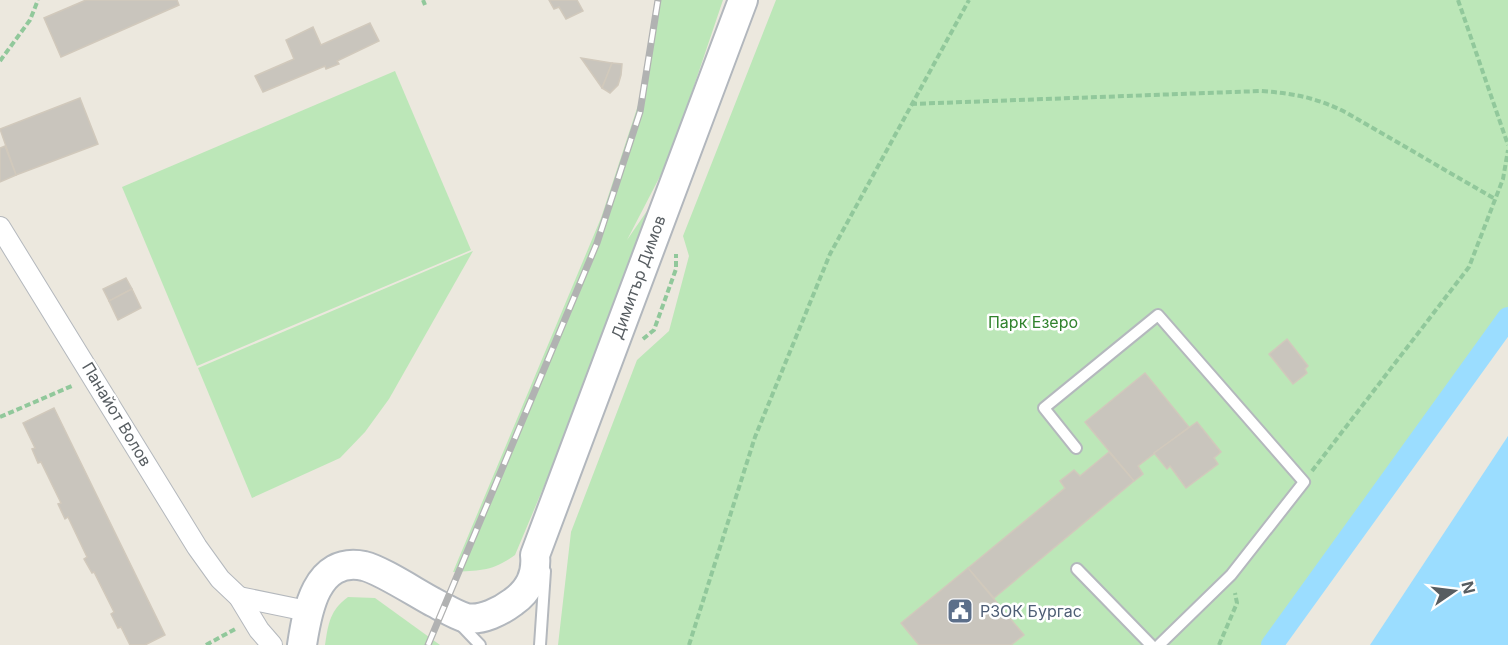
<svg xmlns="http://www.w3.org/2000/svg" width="1508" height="645" viewBox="0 0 1508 645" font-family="Inter,sans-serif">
  <rect width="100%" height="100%" fill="#ece8de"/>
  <!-- green -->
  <g fill="#bce7b8">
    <path d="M660,0H723L670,157L627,240L680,163L515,555C491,572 480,570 453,572L601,218L644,87Z"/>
    <path d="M776,0H1508V320L1278,645H558L571,532L637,360L669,331L689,256L683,236Z"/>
    <path d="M395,71L471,250L197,366L122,187Z"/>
    <path d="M473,251L389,399L365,432L340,458L252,498L198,368Z"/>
    <path d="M348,597L375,598L440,645H325C328,624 330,610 348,597Z"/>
  </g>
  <!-- water -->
  <path fill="#9bddff" d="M1508,436V645H1370Z"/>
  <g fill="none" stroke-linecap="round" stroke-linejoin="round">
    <!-- canal -->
    <path stroke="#9bddff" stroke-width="22" d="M1272,645L1508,318"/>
  </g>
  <!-- building -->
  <g fill="#c9c5bd" stroke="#d1c9bc" stroke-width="1.5">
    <path d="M86,0H177L179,5L61,57L44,18Z"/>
    <path d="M549,0H577L583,11L566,19L559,7L554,9Z"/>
    <path d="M370,23L379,41L337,61L339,64L326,69L325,66L263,92L255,76L294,59L286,40L313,27L321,45Z"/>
    <path d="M581,58L612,63L602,88Z"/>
    <path d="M612,63L622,64L621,75L618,85L610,93L602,88Z"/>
    <path d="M80,98L98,144L16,175L0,129Z"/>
    <path d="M5,146L16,175L0,182V148Z"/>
    <path d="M126,278L132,289L109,301L103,289Z"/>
    <path d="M132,289L141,308L118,320L109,301Z"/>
    <path d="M1287,339L1308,366L1305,369L1307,373L1293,384L1269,354Z"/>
    <path d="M1145,373L1189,427L1138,466L1143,474L1134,481L1085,422Z"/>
    <path d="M54,408L165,635L145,645H130L121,627L118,628L111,614L114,612L94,572L92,573L84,559L87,557L68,517L65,519L58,504L61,503L41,462L38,463L32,449L35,448L23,423Z"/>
    <path d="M1197,422L1221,452L1214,458L1218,464L1186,488L1170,466L1167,469L1154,453Z"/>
    <path d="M1109,452L1134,481L994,598L968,568L1065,488L1060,481L1074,470L1080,476Z"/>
    <path d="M968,568L1024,635L1011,645H919L901,623Z"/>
  </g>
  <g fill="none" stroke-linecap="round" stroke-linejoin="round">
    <!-- service casing -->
    <g stroke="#b4b8bd" stroke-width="14">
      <g id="service">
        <path d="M1076,448L1044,408L1158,315L1304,482L1231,575L1159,645"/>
        <path d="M1077,569L1151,645"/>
        <path d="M459,623L480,645"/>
        <path d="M540,645L545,571"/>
      </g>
    </g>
    <!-- minor casing -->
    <g stroke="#b4b8bd" stroke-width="22">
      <g id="minor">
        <path d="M0,227L197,547L220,579L239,597L259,630L272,645"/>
        <path d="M239,597L307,611"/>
      </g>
    </g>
    <!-- secondary casing -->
    <g stroke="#b2b7bd" stroke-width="32">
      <path id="secondary" d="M302,645C307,612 316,556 364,566C381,570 416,593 433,602C443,607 455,615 466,618C482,621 501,611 513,602C529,591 537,574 535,555L743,0"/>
    </g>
    <!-- path -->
    <g stroke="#91c89b" stroke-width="4" stroke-dasharray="6 3" stroke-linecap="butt">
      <path d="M423,0L425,5"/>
      <path d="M1458,0L1508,145"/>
      <path d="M0,61L30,20L38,0"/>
      <path d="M911,104L1260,91C1293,93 1318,98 1347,113L1495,199"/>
      <path d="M643,339L654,330L676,269V254"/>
      <path d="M0,417L74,385"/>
      <path d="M1312,471L1469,267L1503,179L1508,150"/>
      <path d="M206,645L237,628"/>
      <path d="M689,645L755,437L830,254L969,0"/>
      <path d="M1219,645L1237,603L1235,593"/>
    </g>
    <!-- service -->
    <use href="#service" stroke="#fff" stroke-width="10"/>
    <!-- minor -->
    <use href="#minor" stroke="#fff" stroke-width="20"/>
    <!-- secondary -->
    <use href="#secondary" stroke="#fff" stroke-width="28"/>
    <!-- rail casing -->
    <g stroke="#b1b2b2" stroke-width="7">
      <path id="rail" d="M428,645L597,243L640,112L658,0"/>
    </g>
    <!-- rail -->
    <use href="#rail" stroke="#fff" stroke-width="4.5" stroke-dasharray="14" stroke-linecap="butt"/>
  </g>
  <!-- icons -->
  <defs>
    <g id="civic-square" transform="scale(1.35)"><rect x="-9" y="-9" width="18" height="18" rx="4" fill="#5c6f8a" stroke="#fff"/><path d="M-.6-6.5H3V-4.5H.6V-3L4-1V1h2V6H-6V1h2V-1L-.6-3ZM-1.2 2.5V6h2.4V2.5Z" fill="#fff"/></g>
  </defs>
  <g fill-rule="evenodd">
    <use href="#civic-square" x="960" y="611"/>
  </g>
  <g text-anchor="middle" stroke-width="5" stroke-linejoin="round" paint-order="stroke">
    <!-- street labels -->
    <g font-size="16" fill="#575d61" stroke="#fff">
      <text transform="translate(638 277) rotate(-70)" y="6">Димитър Димов</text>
      <text transform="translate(117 414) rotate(59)" y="6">Панайот Волов</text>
    </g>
    <!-- park labels -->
    <g font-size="16" fill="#31832d" stroke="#fff">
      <text x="1033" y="328">Парк Езеро</text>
    </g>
    <!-- service labels -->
    <g font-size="16" fill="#4e5e75" stroke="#fff" text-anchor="start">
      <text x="980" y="617">РЗОК Бургас</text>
    </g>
  </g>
  <!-- north arrow -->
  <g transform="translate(1454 591) rotate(76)" stroke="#ffffff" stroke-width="4.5" paint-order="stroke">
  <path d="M0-4.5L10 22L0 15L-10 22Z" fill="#575d61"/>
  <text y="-9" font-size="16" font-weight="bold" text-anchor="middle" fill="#575d61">N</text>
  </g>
</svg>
